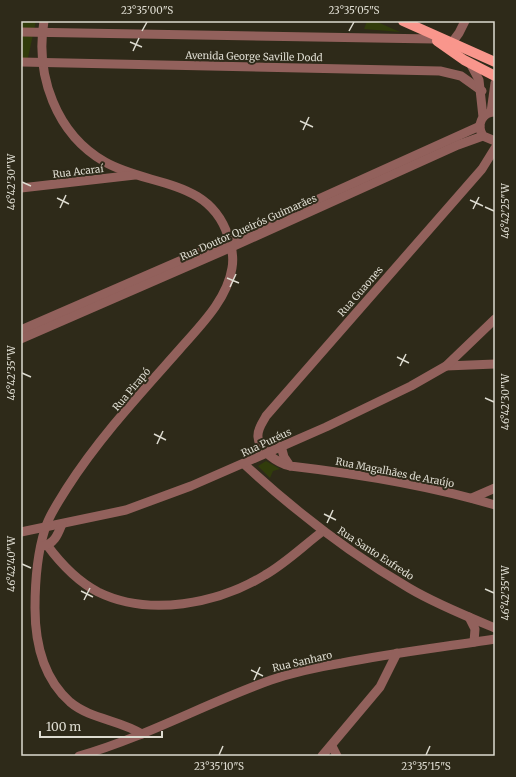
<svg xmlns="http://www.w3.org/2000/svg" width="516" height="777" viewBox="0 0 516 777" font-family="Merriweather,serif">
  <rect width="100%" height="100%" fill="#2e2a19"/>
  <!-- green -->
  <g fill="#313c0b">
    <path d="M21,21H36L27,62L21,60Z"/>
    <path d="M367,21H375L400,32L364,29Z"/>
    <path d="M266,461L280,469L273,471L270,478L258,466Z"/>
  </g>
  <g fill="none" stroke-linecap="round" stroke-linejoin="round">
    <!-- minor -->
    <g stroke="#92615c" stroke-width="9">
      <path d="M44,21C35,75 56,134 105,162C149,187 209,178 228,236C232,247 234,257 232,268C227,300 200,326 179,350C140,394 99,438 67,488C59,501 49,515 45,529C37,554 35,583 35,608C35,643 43,678 70,702C90,719 120,720 142,734"/>
      <path d="M21,32L434,39"/>
      <path d="M448,48L459,33L465,21"/>
      <path d="M21,62L440,71L461,76L482,91"/>
      <path d="M470,63L479,80L483,117"/>
      <path d="M491,112L495,83"/>
      <path d="M495,112C482,112 476,125 483,136L495,141"/>
      <path d="M21,188L135,175"/>
      <path d="M21,330L230,239L480,126"/>
      <path d="M21,339L232,247L458,145L483,136"/>
      <path d="M446,366L495,364"/>
      <path d="M281,446L284,457L290,466C359,474 428,485 495,505"/>
      <path d="M244,464C295,511 349,553 409,588C436,604 466,616 495,628"/>
      <path d="M290,466C278,463 259,451 258,437C257,429 263,422 266,416L482,169L495,148"/>
      <path d="M472,498L495,488"/>
      <path d="M21,532L126,510L191,486L326,427L411,386L446,366L495,319"/>
      <path d="M47,545C61,564 77,581 98,592C149,617 218,604 265,575C286,563 303,546 323,531"/>
      <path d="M42,546C54,545 58,534 62,524"/>
      <path d="M469,617L475,629L474,642"/>
      <path d="M332,746L337,756"/>
      <path d="M79,756C146,737 206,703 271,680C294,672 318,667 342,663C393,653 444,647 495,639"/>
      <path d="M322,756L380,687L397,653"/>
    </g>
    <!-- major -->
    <g stroke="#f9968c" stroke-width="10">
      <path d="M403,21L495,62"/>
      <path d="M437,41L464,60L495,76"/>
    </g>
  </g>
  <!-- ticks -->
  <path fill="none" stroke="#dddbd0" stroke-width="1.5" d="M142,31L147,22M349,31L354,22M130,42L142,47M133,51L139,38M300,121L313,127M303,130L309,117M22,182L31,186M57,198L69,204M470,200L483,206M485,207L494,211M60,208L66,195M473,209L479,197M227,278L239,283M230,287L236,274M397,357L409,363M400,366L406,354M22,373L31,377M485,398L494,402M154,434L166,440M157,444L163,431M324,514L336,520M327,523L333,510M22,564L31,568M485,589L494,593M81,591L93,597M84,600L90,588M251,670L263,676M254,680L260,667M219,755L223,746M426,755L430,746"/>
  <g text-anchor="middle" stroke-width="4" stroke-linejoin="round" paint-order="stroke">
    <!-- street labels -->
    <g font-size="10" fill="#dddbd0" stroke="#2e2a19">
      <text transform="translate(254 56) rotate(1)" y="4">Avenida George Saville Dodd</text>
      <text transform="translate(78 171) rotate(-7)" y="4">Rua Acaraí</text>
      <text transform="translate(248 227) rotate(-24)" y="4">Rua Doutor Queirós Guimarães</text>
      <text transform="translate(360 291) rotate(-49)" y="4">Rua Guaones</text>
      <text transform="translate(131 389) rotate(-50)" y="4">Rua Pirapó</text>
      <text transform="translate(266 442) rotate(-25)" y="4">Rua Puréus</text>
      <text transform="translate(395 472) rotate(11)" y="4">Rua Magalhães de Araújo</text>
      <text transform="translate(376 553) rotate(33)" y="4">Rua Santo Eufredo</text>
      <text transform="translate(302 661) rotate(-13)" y="4">Rua Sanharo</text>
    </g>
  </g>
  <!-- border -->
  <rect width="516" height="777" fill="none" stroke="#2e2a19" stroke-width="44"/>
  <!-- scale -->
  <path d="M40 731v6h122v-6" fill="none" stroke="#dddbd0" stroke-width="2"/>
  <text x="46" y="731" font-size="12" fill="#dddbd0" stroke="#2e2a19" stroke-width="3" paint-order="stroke">100 m</text>
  <rect x="22" y="22" width="472" height="733" fill="none" stroke="#dddbd0" stroke-width="1.5"/>
  <g font-size="10" text-anchor="middle" fill="#dddbd0">
    <text x="147" y="14">23°35'00"S</text>
    <text x="354" y="14">23°35'05"S</text>
    <text transform="translate(11 182) rotate(-90)" y="4">46°42'30"W</text>
    <text transform="translate(505 211) rotate(-90)" y="4">46°42'25"W</text>
    <text transform="translate(11 373) rotate(-90)" y="4">46°42'35"W</text>
    <text transform="translate(505 402) rotate(-90)" y="4">46°42'30"W</text>
    <text transform="translate(11 564) rotate(-90)" y="4">46°42'40"W</text>
    <text transform="translate(505 593) rotate(-90)" y="4">46°42'35"W</text>
    <text x="219" y="770">23°35'10"S</text>
    <text x="426" y="770">23°35'15"S</text>
  </g>
</svg>
